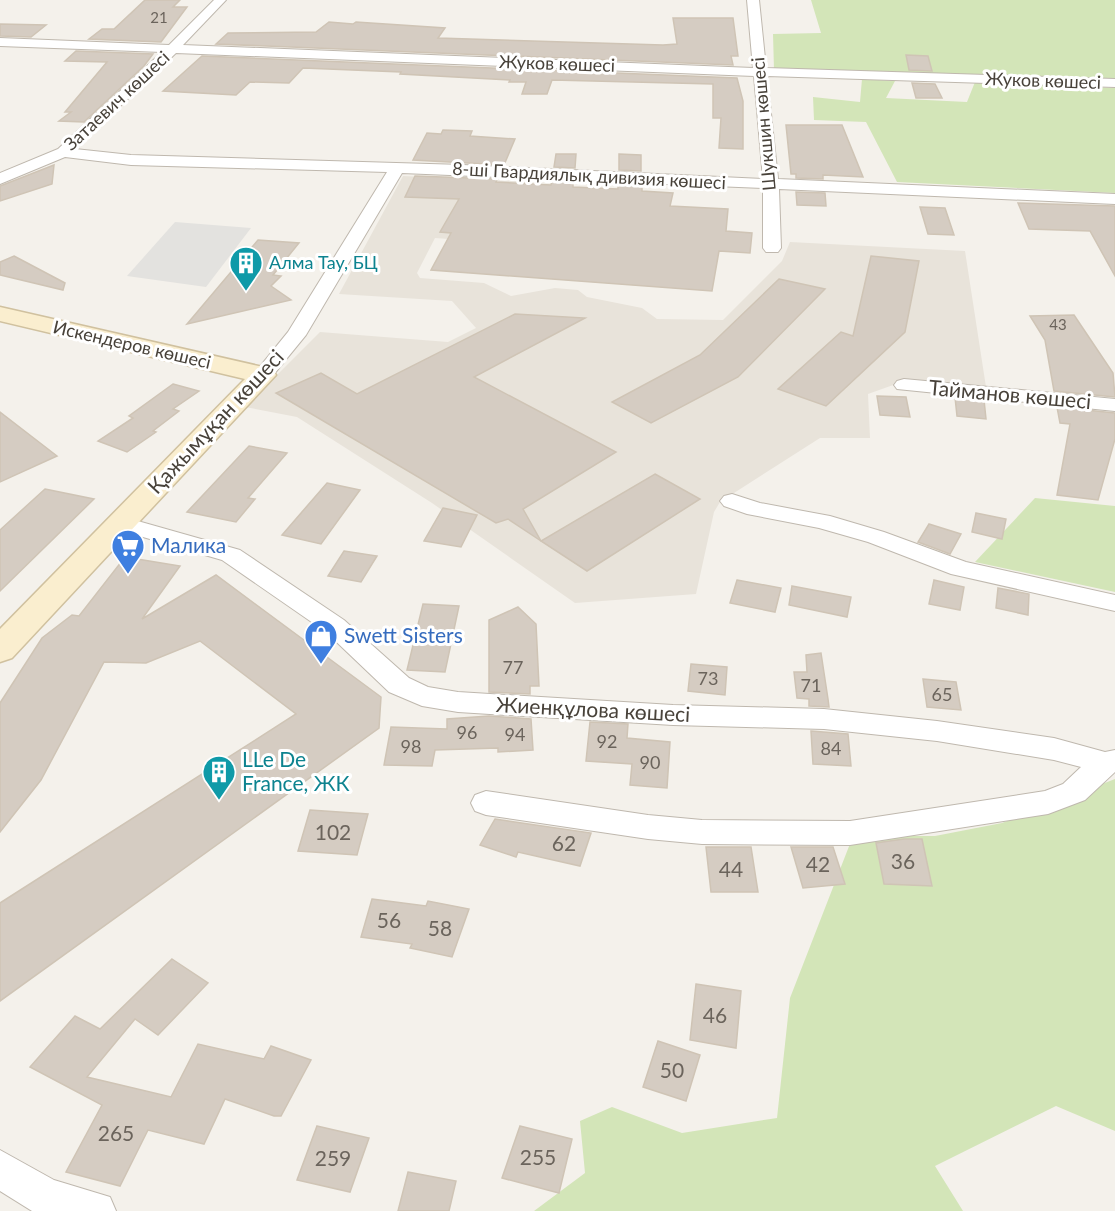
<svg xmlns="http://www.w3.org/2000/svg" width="1115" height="1211" viewBox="0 0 1115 1211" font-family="Lato,sans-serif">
  <rect width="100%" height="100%" fill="#f4f1eb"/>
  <!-- residential -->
  <path fill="#e8e3da" d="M403,176L532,182L529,215L570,248L435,238L417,273L420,278L484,283L511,296L555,288L578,290L587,297L642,308L657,319L723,320L782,261L790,242L965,251L986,387L910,379L868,394L870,438H820L720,502L714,512L696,594L575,603L432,503L297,417L245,407L320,332L448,342L476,328L452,301L339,294Z"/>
  <!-- green -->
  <g fill="#d3e5b8">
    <path d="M811,0H1115V79L774,70L773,34L821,33Z"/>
    <path d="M862,79L895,81L886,98L967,102L975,82L1115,88V193L897,182L866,122L814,120L813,97L860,102Z"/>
    <path d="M1035,498L1115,506V592L975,562Z"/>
    <path d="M1115,779V1131L1056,1106L935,1166L963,1211H534L585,1173L580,1121L612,1107L682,1133L777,1118L790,998L853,836H935L1002,823Z"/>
  </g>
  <!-- parking -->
  <path fill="#e3e2df" d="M175,222L251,228L206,287L127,276Z"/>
  <!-- building -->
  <g fill="#d5ccc2" stroke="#cfc4b5" stroke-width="1.5">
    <path d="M145,0H180L173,7H187L161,42L89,39L102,29H114Z"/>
    <path d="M673,18H733L738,56H731L733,65L216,44L228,33L316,32L329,22L353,24L356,22L445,28L438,38L663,45L677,44Z"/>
    <path d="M0,24L46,25L31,37L0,36Z"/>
    <path d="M76,51L153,54L144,66L84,122L59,121L71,112H65L107,62L65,61Z"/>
    <path d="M906,55L928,56L932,71L909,70Z"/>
    <path d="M202,56L737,78L743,101V149L719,148L721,118H713V84L552,80L547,94H522L526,82H509L510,80L400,74L401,72L303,68L289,83L250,82L236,95L163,91Z"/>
    <path d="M912,83L935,84L942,98H916Z"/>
    <path d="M786,125H842L863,177L823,175V179L796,178V174H791Z"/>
    <path d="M443,130L472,131L470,136L515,139L504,165L413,160L427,133L441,134Z"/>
    <path d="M556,154H576L575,168L554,167Z"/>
    <path d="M619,154L641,155V171L619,170Z"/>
    <path d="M54,165L52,184L0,201V186Z"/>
    <path d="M415,176L497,179L496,182L551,185L552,181L573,182V187L618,189V184L642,185V191L673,193L670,206L728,209L726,231L752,233L750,253L719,251L712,291L431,270L451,233L440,232L459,199L405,197Z"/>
    <path d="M796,192L825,193L826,206L797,205Z"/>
    <path d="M1018,203L1115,206V276L1090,231L1029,229Z"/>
    <path d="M920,207L945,208L954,235L928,234Z"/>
    <path d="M258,240L299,243L273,275L281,276L271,286L291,300L187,324Z"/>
    <path d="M14,256L65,283L63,290L0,275V262Z"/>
    <path d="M871,256L919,261L905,332L826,406L778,389L841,332L853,336Z"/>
    <path d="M779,279L825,289L738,377L651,423L612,402L700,355Z"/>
    <path d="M515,314L585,318L474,377L616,452L523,509L541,541L508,519L496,523L276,393L321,373L357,394Z"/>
    <path d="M1074,315L1113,373L1115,397L1054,391L1045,340L1030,316Z"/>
    <path d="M173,384L199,391L173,409L179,411L153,431L156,432L127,452L98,441L133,418L129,416Z"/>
    <path d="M877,396L906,397L910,417L880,415Z"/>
    <path d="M955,397L984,400L986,419L957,416Z"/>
    <path d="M1057,407L1115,413V439L1098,500L1057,495L1070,424L1060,423Z"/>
    <path d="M0,412L57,456L0,482Z"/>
    <path d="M249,446L287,453L248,498L255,499L236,522L187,512Z"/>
    <path d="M655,474L700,499L587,571L541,541Z"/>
    <path d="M327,483L360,490L321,544L282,535Z"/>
    <path d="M45,489L94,499L0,591V530Z"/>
    <path d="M443,508L477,515L461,547L424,541Z"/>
    <path d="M976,513L1006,519L1002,539L972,532Z"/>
    <path d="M929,524L961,534L950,554L918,542Z"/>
    <path d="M344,551L377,556L361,582L328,576Z"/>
    <path d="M125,557L180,566L142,619L216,575L381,697L379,728L0,1001V903L296,714L200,641L146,663L104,662L41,780L0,832V703L42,638L72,615L79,616Z"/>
    <path d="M737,580L781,588L775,612L730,603Z"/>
    <path d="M934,580L964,587L960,610L929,604Z"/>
    <path d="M792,586L851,597L847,617L789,605Z"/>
    <path d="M998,588L1029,594L1028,615L996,608Z"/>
    <path d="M423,604L459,606L445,672L407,670Z"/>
    <path d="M518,607L536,624L539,686H530V694L489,692V620Z"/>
    <path d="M821,653L828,699L829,707L809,706V699L797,698L794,672H807L806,655Z"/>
    <path d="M691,664L727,667L725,695L688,691Z"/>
    <path d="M923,679L956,682L961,710L927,707Z"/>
    <path d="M489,716L531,719L533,750L498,752V748L435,750L432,766L384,765L391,727L447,729V719Z"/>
    <path d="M590,722L628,724L627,738L670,742L667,788L630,785L632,764L586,761Z"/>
    <path d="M811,731L848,734L851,766L813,764Z"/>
    <path d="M310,810L368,814L357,855L298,851Z"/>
    <path d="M495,819L591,833L580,866L518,852L516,857L480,845Z"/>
    <path d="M904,839H922L932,886L884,884L876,843Z"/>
    <path d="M706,847H751L758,892H711Z"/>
    <path d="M791,847H833L845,884L803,888Z"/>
    <path d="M372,899L426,906L428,901L469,909L452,957L410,948L412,944L361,937Z"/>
    <path d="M172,959L208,983L158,1035L135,1019L87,1077L171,1097L198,1044L264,1059L271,1046L311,1060L281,1116H274L225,1099L204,1144L148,1130L120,1186L66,1172L102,1105L30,1067L75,1016L100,1029Z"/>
    <path d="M696,984L741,991L736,1048L690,1040Z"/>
    <path d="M658,1041L700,1055L686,1101L643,1087Z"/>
    <path d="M317,1126L369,1138L350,1192L297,1180Z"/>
    <path d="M520,1126L572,1139L559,1193L502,1178Z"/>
    <path d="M408,1172L456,1181L449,1211H398Z"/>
  </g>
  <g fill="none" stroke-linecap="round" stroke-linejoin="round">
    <!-- street casing -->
    <g stroke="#bfb8ae" stroke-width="2">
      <g id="street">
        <path d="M214,0H226L183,45L753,68L747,0H759L766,68L1115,79V87L767,76L778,179L1115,194V204L779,189L781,248L778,252H766L763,248V188L402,173L306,335L270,379H256L253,375L288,332L387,172L131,165L65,157L0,184V173L58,149L162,52L0,46V38L169,45ZM176,53L754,76L763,179L463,165L131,155L75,149Z"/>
        <path d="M904,379L1115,399V411L897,389L894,385L897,381Z"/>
        <path d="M732,494L760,503L830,516L884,532L966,562L1115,595V611L951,574L868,542L819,528L747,514L724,506L720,501L724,496Z"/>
        <path d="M120,516L240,550L344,620L409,678L428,687L458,692L673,705L824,709L937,721L1054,738L1105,752L1115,750V772L1085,800L1048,814L850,845L702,844L648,839L486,815L475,811L471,803L475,795L486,791L648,815L702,820L850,821L1045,791L1063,784L1081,767L1054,760L937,741L824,729L673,725L458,712L422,706L389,692L326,632L222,560L112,528L108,523L112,518Z"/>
        <path d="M0,1150L54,1180L110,1197L116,1211H32L0,1191Z"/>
      </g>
    </g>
    <!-- secondary casing -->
    <g stroke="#d0c19f" stroke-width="3">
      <path id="secondary" d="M0,307L263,367L272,369L276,375L12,658L0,662V629L245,379L0,321Z"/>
    </g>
    <!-- street -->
    <use href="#street" fill="#fff" fill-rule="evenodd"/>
    <!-- secondary -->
    <use href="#secondary" fill="#faeecf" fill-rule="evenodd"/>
  </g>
  <!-- icons -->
  <defs>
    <g id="building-pin" transform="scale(1.725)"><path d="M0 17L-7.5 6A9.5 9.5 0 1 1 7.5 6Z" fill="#0f9aa8" stroke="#fff"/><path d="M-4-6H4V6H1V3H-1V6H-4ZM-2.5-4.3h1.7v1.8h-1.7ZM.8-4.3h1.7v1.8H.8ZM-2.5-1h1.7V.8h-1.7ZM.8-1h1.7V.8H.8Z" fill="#fff"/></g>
    <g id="supermarket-pin" transform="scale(1.725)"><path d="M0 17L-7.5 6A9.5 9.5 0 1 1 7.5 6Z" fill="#3f7fe0" stroke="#fff"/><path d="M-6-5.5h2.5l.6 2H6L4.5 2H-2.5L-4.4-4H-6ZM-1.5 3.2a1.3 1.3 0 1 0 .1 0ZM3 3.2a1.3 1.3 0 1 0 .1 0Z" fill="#fff"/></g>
    <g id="shop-pin" transform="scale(1.725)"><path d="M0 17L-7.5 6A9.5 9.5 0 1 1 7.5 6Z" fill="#3f7fe0" stroke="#fff"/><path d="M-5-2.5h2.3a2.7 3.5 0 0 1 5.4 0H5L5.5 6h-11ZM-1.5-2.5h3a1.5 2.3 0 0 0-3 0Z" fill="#fff"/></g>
  </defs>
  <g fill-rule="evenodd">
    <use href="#building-pin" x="246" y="263"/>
    <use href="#supermarket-pin" x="128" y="546"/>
    <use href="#shop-pin" x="321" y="636"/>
    <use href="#building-pin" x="219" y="772"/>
  </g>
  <g text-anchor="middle" stroke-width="6" stroke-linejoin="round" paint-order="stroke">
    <!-- far-number labels -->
    <g font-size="15" fill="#6b645c">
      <text x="159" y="23">21</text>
      <text x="1058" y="330">43</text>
    </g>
    <!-- far-street labels -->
    <g font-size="18" fill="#48423a" stroke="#fff">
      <text transform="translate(557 64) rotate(2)" y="6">Жуков көшесі</text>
      <text transform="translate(1043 81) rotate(2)" y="6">Жуков көшесі</text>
      <text transform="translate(117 101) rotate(-43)" y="6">Затаевич көшесі</text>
      <text transform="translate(764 124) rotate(-95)" y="6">Шукшин көшесі</text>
      <text transform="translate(589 176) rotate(3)" y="6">8-ші Гвардиялық дивизия көшесі</text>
      <text transform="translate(132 345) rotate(13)" y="6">Искендеров көшесі</text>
    </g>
    <!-- far-culture labels -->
    <g font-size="18" fill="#0d838f" stroke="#fff" text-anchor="start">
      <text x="269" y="269">Алма Тау, БЦ</text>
    </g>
    <!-- number labels -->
    <g font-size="18" fill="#6b645c">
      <text x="513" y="674">77</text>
      <text x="708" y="685">73</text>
      <text x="811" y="692">71</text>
      <text x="942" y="701">65</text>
      <text x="467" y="739">96</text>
      <text x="515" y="741">94</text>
      <text x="607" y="748">92</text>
      <text x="411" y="753">98</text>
      <text x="831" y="755">84</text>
      <text x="650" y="769">90</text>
    </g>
    <!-- street labels -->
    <g font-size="21" fill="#48423a" stroke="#fff">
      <text transform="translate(1010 395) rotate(5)" y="7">Тайманов көшесі</text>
      <text transform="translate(216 422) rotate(-47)" y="7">Қажымұқан көшесі</text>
      <text transform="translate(593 710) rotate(3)" y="7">Жиенқұлова көшесі</text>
    </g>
    <!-- shop labels -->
    <g font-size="21" fill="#366cbe" stroke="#fff" text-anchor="start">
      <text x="151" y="553">Малика</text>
      <text x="344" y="643">Swett Sisters</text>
    </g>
    <!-- culture labels -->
    <g font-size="21" fill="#0d838f" stroke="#fff" text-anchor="start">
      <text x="242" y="767">LLe De<tspan x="242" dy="24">France, ЖК</tspan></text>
    </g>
    <!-- near-number labels -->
    <g font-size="21" fill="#6b645c">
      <text x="333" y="840">102</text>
      <text x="564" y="851">62</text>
      <text x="903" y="869">36</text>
      <text x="818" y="872">42</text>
      <text x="731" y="877">44</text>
      <text x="389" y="928">56</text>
      <text x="440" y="936">58</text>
      <text x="715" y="1023">46</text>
      <text x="672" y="1078">50</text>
      <text x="116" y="1141">265</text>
      <text x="538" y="1165">255</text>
      <text x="333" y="1166">259</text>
    </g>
  </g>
</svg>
